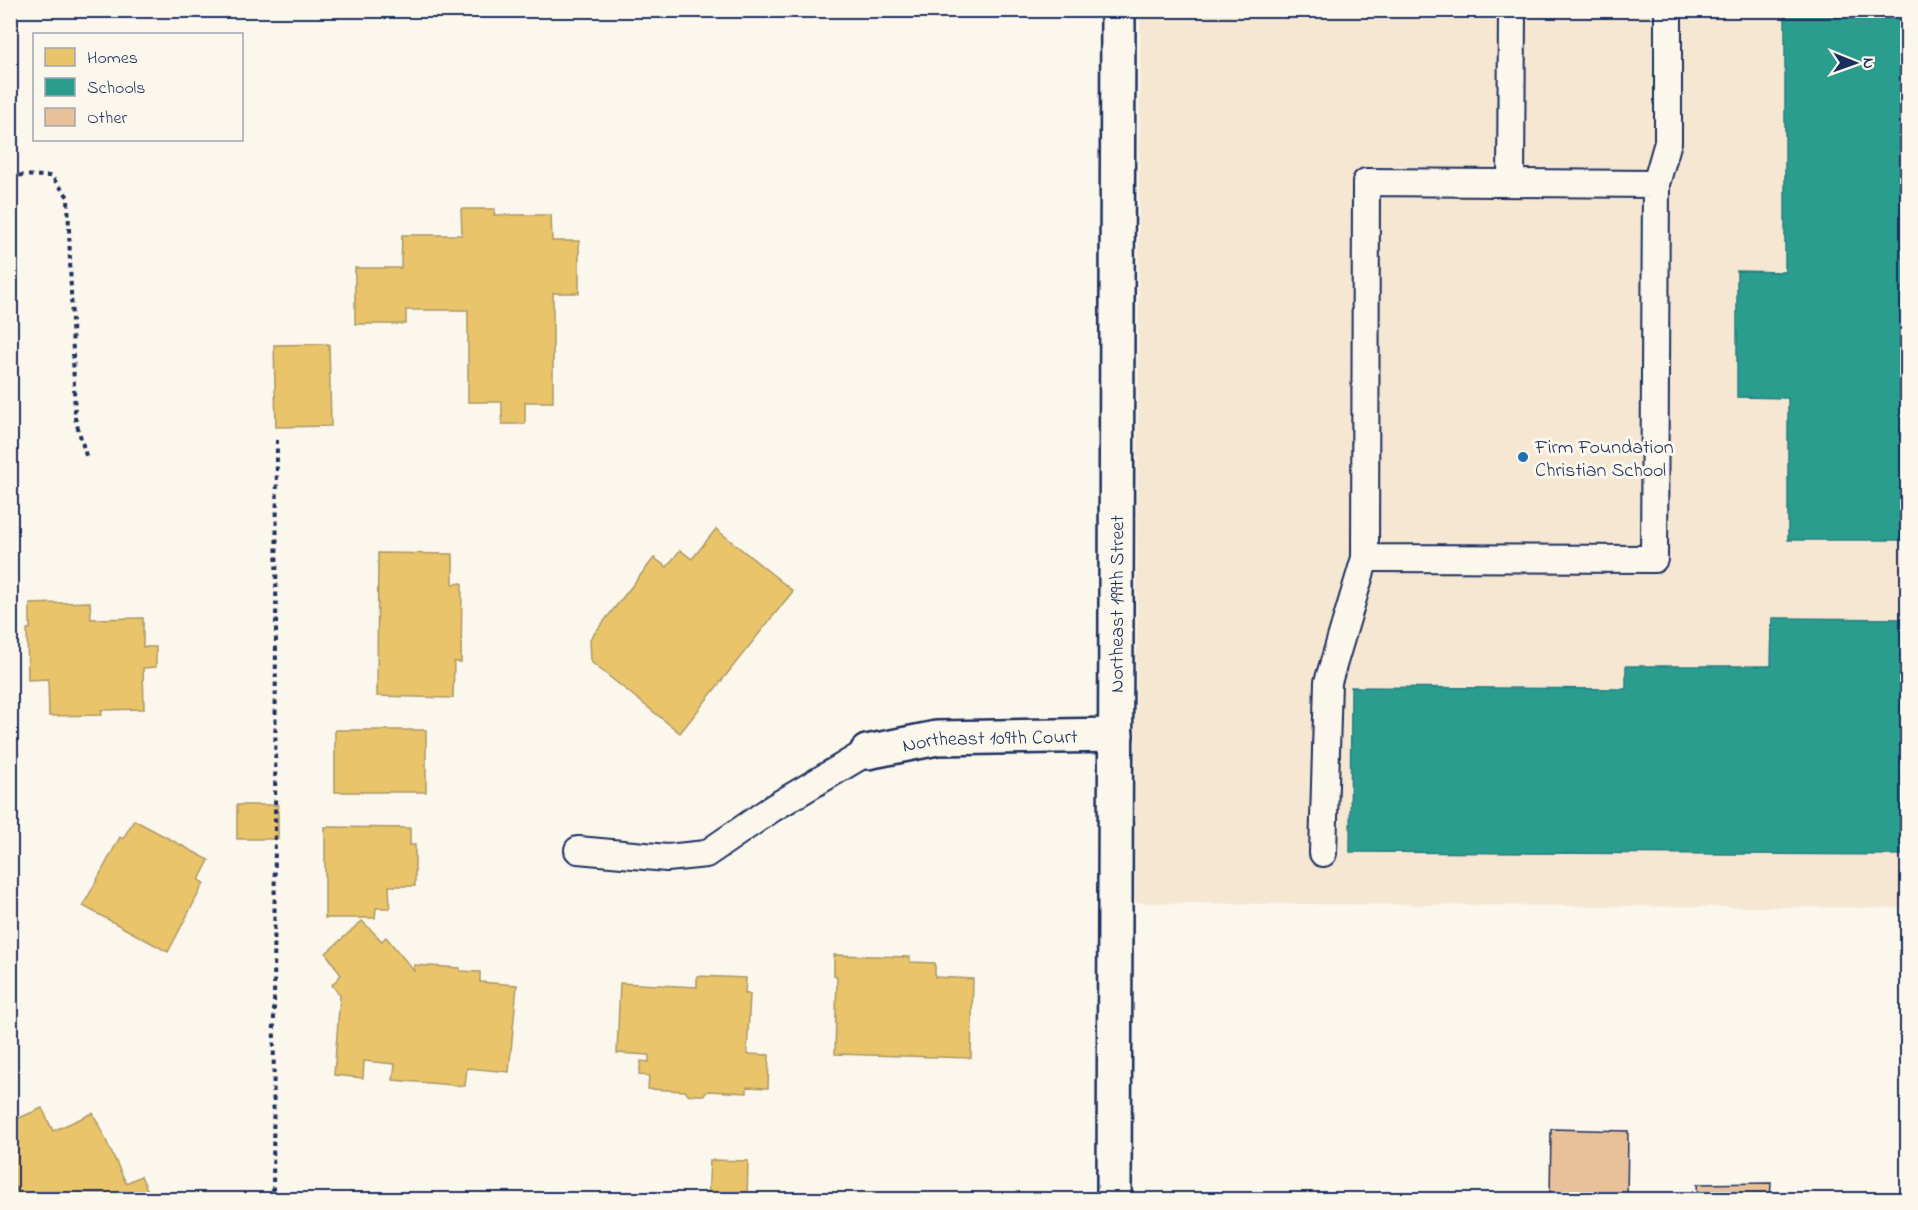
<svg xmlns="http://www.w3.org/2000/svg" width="1918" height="1210" viewBox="0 0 1918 1210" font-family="'Indie Flower',sans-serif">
  <rect width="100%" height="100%" fill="#fbf7ec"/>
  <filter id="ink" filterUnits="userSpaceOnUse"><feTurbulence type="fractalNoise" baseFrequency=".0167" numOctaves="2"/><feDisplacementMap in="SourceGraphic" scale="12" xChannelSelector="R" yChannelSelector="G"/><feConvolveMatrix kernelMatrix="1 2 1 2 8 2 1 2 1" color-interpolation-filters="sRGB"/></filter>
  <g filter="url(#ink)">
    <!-- built -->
    <path fill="#f6e7d3" d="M1140,11H1907V908L1135,903Z"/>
    <!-- homes -->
    <g fill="#e9c46a" stroke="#ab9766" stroke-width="1.5">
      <path d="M461,209H495L494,215H551L552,241H579V293H553V402H525V424H502V402H468V310H406V324H355V268H401L402,235H462Z"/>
      <path d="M329,344L331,426L276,427L274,345Z"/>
      <path d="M716,529L793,591L680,733L591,662L590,639L654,558L667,567L680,550L692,559Z"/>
      <path d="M378,553L453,554V584L462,583L461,662H454L453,698L377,696Z"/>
      <path d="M90,602L91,619L143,618V647H156V667L143,668L144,709L101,710L102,715L49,716L48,679L28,680L27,629H30V604Z"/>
      <rect x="335" y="730" width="91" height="62"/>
      <rect x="237" y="805" width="41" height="34"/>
      <path d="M134,820L209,860L199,880L204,883L168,952L83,906L120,837L123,839Z"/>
      <path d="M325,827L410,828V845H415V886H389L390,908H376L375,918H325Z"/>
      <path d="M362,921L382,941L386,937L414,971V965L460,968V971L480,972V982L517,985L509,1072L467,1068L465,1086L393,1080L395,1064L364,1061L363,1078L334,1075L340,995L332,985L341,975L326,953Z"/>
      <path d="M834,955L910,957V962L935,963V977L973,979L971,1058L835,1054L837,976H834Z"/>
      <path d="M697,976L746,978L745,994H750L747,1054L769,1055L768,1088L747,1087V1093L708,1091L704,1095H689L685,1091L648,1089L649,1076L639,1075L641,1061L649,1062V1055L617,1053L620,983L697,987Z"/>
      <path d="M42,1108L53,1131L93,1113L126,1183L141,1176L152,1200H21L10,1178V1122Z"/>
      <path d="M710,1160L748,1161L747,1200H708Z"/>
    </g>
    <!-- schools -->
    <g fill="#2a9d8f" stroke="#267c80" stroke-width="1.5">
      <path d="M1785,10H1908V540H1788V398L1737,397V271L1785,272Z"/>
      <path d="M1772,618L1908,619V855L1350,852L1351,687L1626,689V666H1771Z"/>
    </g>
    <!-- building -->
    <g fill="#e9c199" stroke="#1b2f5e" stroke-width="1.5">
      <path d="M1551,1129L1628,1131L1627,1200H1550Z"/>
      <path d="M1771,1183L1770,1200H1698L1697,1184Z"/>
    </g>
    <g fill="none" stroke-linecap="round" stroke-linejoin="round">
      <!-- service casing -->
      <g stroke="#1b2f5e" stroke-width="30">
        <g id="service">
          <path d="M1511,183L1512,10"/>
          <path d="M1656,184L1366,182L1365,558L1654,559L1656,184L1668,142V10"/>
          <path d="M578,850L667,858L706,854L773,808L867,752"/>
          <path d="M1323,853L1328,682L1365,558"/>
        </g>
      </g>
      <!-- minor casing -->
      <g stroke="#1b2f5e" stroke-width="38">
        <g id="minor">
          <path id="s1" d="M867,752L937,738L1116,735"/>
        </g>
      </g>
      <!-- secondary casing -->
      <g stroke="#1b2f5e" stroke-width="38">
        <g id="secondary">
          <path id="s2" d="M1114,1200L1118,10"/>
        </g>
      </g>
      <!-- path -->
      <g stroke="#1b2f5e" stroke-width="4" stroke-dasharray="4.5 4.5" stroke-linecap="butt">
        <path d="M10,175L51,176L68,197L75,418L87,459"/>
        <path d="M273,1200L277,440"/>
      </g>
      <!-- service -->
      <use href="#service" stroke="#fbf7ec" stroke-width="26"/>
      <!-- minor -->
      <use href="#minor" stroke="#fbf7ec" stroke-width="33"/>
      <!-- secondary -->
      <use href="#secondary" stroke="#fbf7ec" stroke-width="33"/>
    </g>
  </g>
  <!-- markers -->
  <circle fill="#1f6fb2" stroke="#fbf7ec" stroke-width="2" cx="1523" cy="457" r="6"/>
  <g text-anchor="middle" stroke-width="6" stroke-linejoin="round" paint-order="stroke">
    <!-- poi labels -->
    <g font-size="20" fill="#1b2f5e" stroke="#fbf7ec" text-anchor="start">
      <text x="1535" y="453">Firm Foundation<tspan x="1535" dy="23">Christian School</tspan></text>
    </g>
    <!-- street labels -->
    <g font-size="20" fill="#1b2f5e" stroke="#fbf7ec">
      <text dy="7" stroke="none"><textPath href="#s2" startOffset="596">Northeast 199th Street</textPath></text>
      <text dy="7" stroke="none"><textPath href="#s1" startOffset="124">Northeast 109th Court</textPath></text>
    </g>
  </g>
  <!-- margin -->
  <rect width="1918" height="1210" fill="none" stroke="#fbf7ec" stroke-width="36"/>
  <rect x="18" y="18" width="1882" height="1174" fill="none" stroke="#1b2f5e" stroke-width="2" filter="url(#ink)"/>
  <!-- legend -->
  <rect x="33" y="33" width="210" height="108" fill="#fbf7ec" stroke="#a1a7b3" stroke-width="1.5"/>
  <rect x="45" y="48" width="30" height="18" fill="#e9c46a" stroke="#a1a7b3" stroke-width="1.5"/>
  <text x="87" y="63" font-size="18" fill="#1b2f5e">Homes</text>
  <rect x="45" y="78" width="30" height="18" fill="#2a9d8f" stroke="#a1a7b3" stroke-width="1.5"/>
  <text x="87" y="93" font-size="18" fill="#1b2f5e">Schools</text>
  <rect x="45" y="108" width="30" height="18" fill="#e9c199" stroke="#a1a7b3" stroke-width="1.5"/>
  <text x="87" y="123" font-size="18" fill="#1b2f5e">Other</text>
  <!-- north arrow -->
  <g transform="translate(1855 63) rotate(91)" stroke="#fbf7ec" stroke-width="4.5" paint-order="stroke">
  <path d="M0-4.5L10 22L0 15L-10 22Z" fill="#1b2f5e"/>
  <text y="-9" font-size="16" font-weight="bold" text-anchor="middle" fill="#1b2f5e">N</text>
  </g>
</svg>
